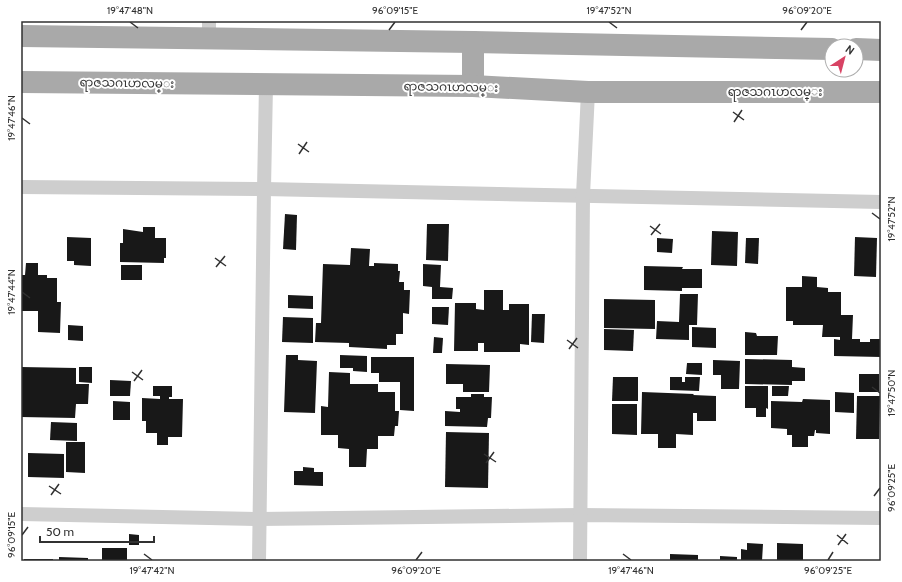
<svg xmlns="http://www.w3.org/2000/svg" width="902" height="582" viewBox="0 0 902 582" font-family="Cabin,'Noto Sans Myanmar',sans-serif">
  <rect width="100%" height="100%" fill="#fff"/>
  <!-- building -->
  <g fill="#181818">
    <path d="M285,214L297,215L296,250L283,249Z"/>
    <path d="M427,224H449L448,261L426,260Z"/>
    <path d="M143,227H155V238H166V258H164V263L120,262V243H123V229L143,232Z"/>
    <path d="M712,231L738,232L737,266L711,265Z"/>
    <path d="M67,237L91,238V266L74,265V261H67Z"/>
    <path d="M855,237L877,238L876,277L854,276Z"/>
    <path d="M657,238L673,239L672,253L657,252Z"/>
    <path d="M746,238H759L758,264L745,263Z"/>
    <path d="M351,248L370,249L369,266H374V263L398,264V271H400L399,282H404V290H410L409,314L403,313V334H396V345H387V349L349,347V343L315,342L316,323H321L323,264L350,265Z"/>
    <path d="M26,263H38V275H47V278H57V302H61L60,333L38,332V311H21V275H25Z"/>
    <path d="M423,264L441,265L440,287L453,288L452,299H432V287L423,286Z"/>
    <rect x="121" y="265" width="21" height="15"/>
    <path d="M644,266L683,267L682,269H702V288H682V291L644,290Z"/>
    <path d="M802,276L817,277V287L828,288V292H841V315H853L852,339H860V342H870V339H881V357L834,356V339L840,340V337H822L823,325H793V321H786V287H802Z"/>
    <path d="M484,290H503V310H509V304H529V345L520,344V352H484V343H478V351H454L455,303H476V309L484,310Z"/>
    <path d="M680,294H698L697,325H689V340L656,339L657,321L679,322Z"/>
    <path d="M288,295L313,296V309L288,308Z"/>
    <path d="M604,299L655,300V329L604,328Z"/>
    <path d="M432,307H449L448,325L432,324Z"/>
    <path d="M532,314H545L544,343L531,342Z"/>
    <path d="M283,317L313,318V343L282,342Z"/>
    <path d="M68,325L83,326V341L68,340Z"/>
    <path d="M692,327L716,328V348L692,347Z"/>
    <path d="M604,329L634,330L633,351L604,350Z"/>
    <path d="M745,332L756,333L757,336H778L777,355H745Z"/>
    <path d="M434,337L443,338L442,353H433Z"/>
    <path d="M286,355H298V360L317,361L315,413L284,412Z"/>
    <path d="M340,355L367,356V372L353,371V368H340Z"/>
    <path d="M371,357H414V411L400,410V382H379V373H371Z"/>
    <path d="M745,359L792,360V367L805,368V381H792V385L745,384Z"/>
    <path d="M713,360L740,361L739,389H721V375H713Z"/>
    <path d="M687,363H702V375L686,374Z"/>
    <path d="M446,364L490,365L489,392H463V384H446Z"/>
    <path d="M21,367L76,368V384H89L88,404H76L75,418L21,417Z"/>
    <path d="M79,367H92V383L79,382Z"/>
    <path d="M329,372L350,373V384H378V392H395V411H399L398,426H395L394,436H378V449H367L366,467H349V449L338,448V435H321V406L328,407Z"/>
    <rect x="859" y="374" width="20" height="18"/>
    <path d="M613,377H638V401H612Z"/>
    <path d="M670,377H682V382H685V377H700L699,391L670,390Z"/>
    <path d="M110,380L131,381L130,396H110Z"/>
    <path d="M153,386H172V397H169V399H183L182,437H168V445H157V433H146V421H142V398L160,399V396H153Z"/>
    <path d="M745,386H768V409L766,408V417H756V408H745Z"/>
    <path d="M772,386H789L788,396H772Z"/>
    <path d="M642,392L694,394L693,395L716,396V421H697V413H693V435L676,434V448H658V434H641Z"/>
    <path d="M835,392L854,393V413L835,412Z"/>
    <path d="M471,394H484V397H492L491,418H488L487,427L445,426V411L460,412V409H456V397H471Z"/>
    <path d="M857,396H880L879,439H856Z"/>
    <path d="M803,399L830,400V434L816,433V430H815L814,436H808V447H792V435H787V429L771,428V401L802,402Z"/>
    <path d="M113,401L130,402V420H113Z"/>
    <path d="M612,404H637V435L612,434Z"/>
    <path d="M51,422L77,423V441L50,440Z"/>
    <path d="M446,432L489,433L488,488L445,487Z"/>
    <path d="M66,442H85V473L66,472Z"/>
    <path d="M28,453L64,454V478L28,477Z"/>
    <path d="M303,467L314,468V472H323V486L294,485V471H303Z"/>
    <path d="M129,534L139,535V545H129Z"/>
    <path d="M747,543L763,544L762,561H741V549L747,550Z"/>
    <path d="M777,543L803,544V561H777Z"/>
    <rect x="102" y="548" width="25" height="13"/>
    <path d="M670,554L698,555V561H670Z"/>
    <path d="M720,556L737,557V561H720Z"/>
    <path d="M59,557L88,558V561H59Z"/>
    <rect x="24" y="559" width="29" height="2"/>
  </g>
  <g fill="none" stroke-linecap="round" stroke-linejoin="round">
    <!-- street -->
    <g stroke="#cecece" stroke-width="14">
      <path d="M209,21V39"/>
      <path d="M21,187L264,189L881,202"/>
      <path d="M21,514L260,519L580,515L881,518"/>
      <path d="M259,561L264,189L266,85"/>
      <path d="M580,561L583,195L588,92"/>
    </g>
    <!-- primary -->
    <g stroke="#a9a9a9" stroke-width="22">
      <path d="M21,36L473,42L832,49"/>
      <path d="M473,42V86"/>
      <path d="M856,49L881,50"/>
      <path d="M21,82L473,86L588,92H881"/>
    </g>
  </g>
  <!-- ticks -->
  <path fill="none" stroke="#313131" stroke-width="1.5" d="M130,22L138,28M609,22L617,28M389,30L395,22M801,30L807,22M733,112L744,120M22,118L30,124M734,122L742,110M298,144L309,152M299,154L307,142M872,213L880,219M650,226L661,234M651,235L660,224M215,258L226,266M216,267L225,256M22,292L30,298M567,340L578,348M569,349L577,338M132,372L143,380M134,381L142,370M872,387L880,393M484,454L496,462M486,463L494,452M49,486L61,494M51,495L59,484M874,496L880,488M22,535L28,527M837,535L848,544M838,545L846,534M144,554L152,560M623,554L631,560M416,560L422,552M828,560L833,552"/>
  <g text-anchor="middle" stroke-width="4" stroke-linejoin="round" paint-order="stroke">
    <!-- street labels -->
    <g font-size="12" fill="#313131" stroke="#fff">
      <text transform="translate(127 83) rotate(1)" y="4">ရာဇသဂၤဟလမ္း</text>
      <text transform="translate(451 87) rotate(1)" y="4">ရာဇသဂၤဟလမ္း</text>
      <text x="775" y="96">ရာဇသဂၤဟလမ္း</text>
    </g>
  </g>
  <!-- border -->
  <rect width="902" height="582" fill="none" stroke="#ffffff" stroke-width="44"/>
  <!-- north arrow -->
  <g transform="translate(844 58) rotate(36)"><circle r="19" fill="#ffffff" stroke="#adadad"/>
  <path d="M0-3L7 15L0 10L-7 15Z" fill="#d84364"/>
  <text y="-6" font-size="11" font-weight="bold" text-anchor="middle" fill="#313131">N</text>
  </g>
  <!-- scale -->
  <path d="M40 536v6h114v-6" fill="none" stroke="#313131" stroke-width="2"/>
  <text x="46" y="536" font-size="12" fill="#313131" stroke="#ffffff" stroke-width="3" paint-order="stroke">50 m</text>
  <rect x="22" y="22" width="858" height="538" fill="none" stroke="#313131" stroke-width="1.5"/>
  <g font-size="10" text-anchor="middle" fill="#313131">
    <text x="130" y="14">19°47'48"N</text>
    <text x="395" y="14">96°09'15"E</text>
    <text x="609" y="14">19°47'52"N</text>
    <text x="807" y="14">96°09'20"E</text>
    <text transform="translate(11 118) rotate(-90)" y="4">19°47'46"N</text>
    <text transform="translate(891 219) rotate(-90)" y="4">19°47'52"N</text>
    <text transform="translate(11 292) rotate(-90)" y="4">19°47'44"N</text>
    <text transform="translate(891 393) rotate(-90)" y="4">19°47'50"N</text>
    <text transform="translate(891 488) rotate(-90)" y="4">96°09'25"E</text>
    <text transform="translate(11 535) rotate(-90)" y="4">96°09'15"E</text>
    <text x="152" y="574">19°47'42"N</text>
    <text x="416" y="574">96°09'20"E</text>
    <text x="631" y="574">19°47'46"N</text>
    <text x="828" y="574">96°09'25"E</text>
  </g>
</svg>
